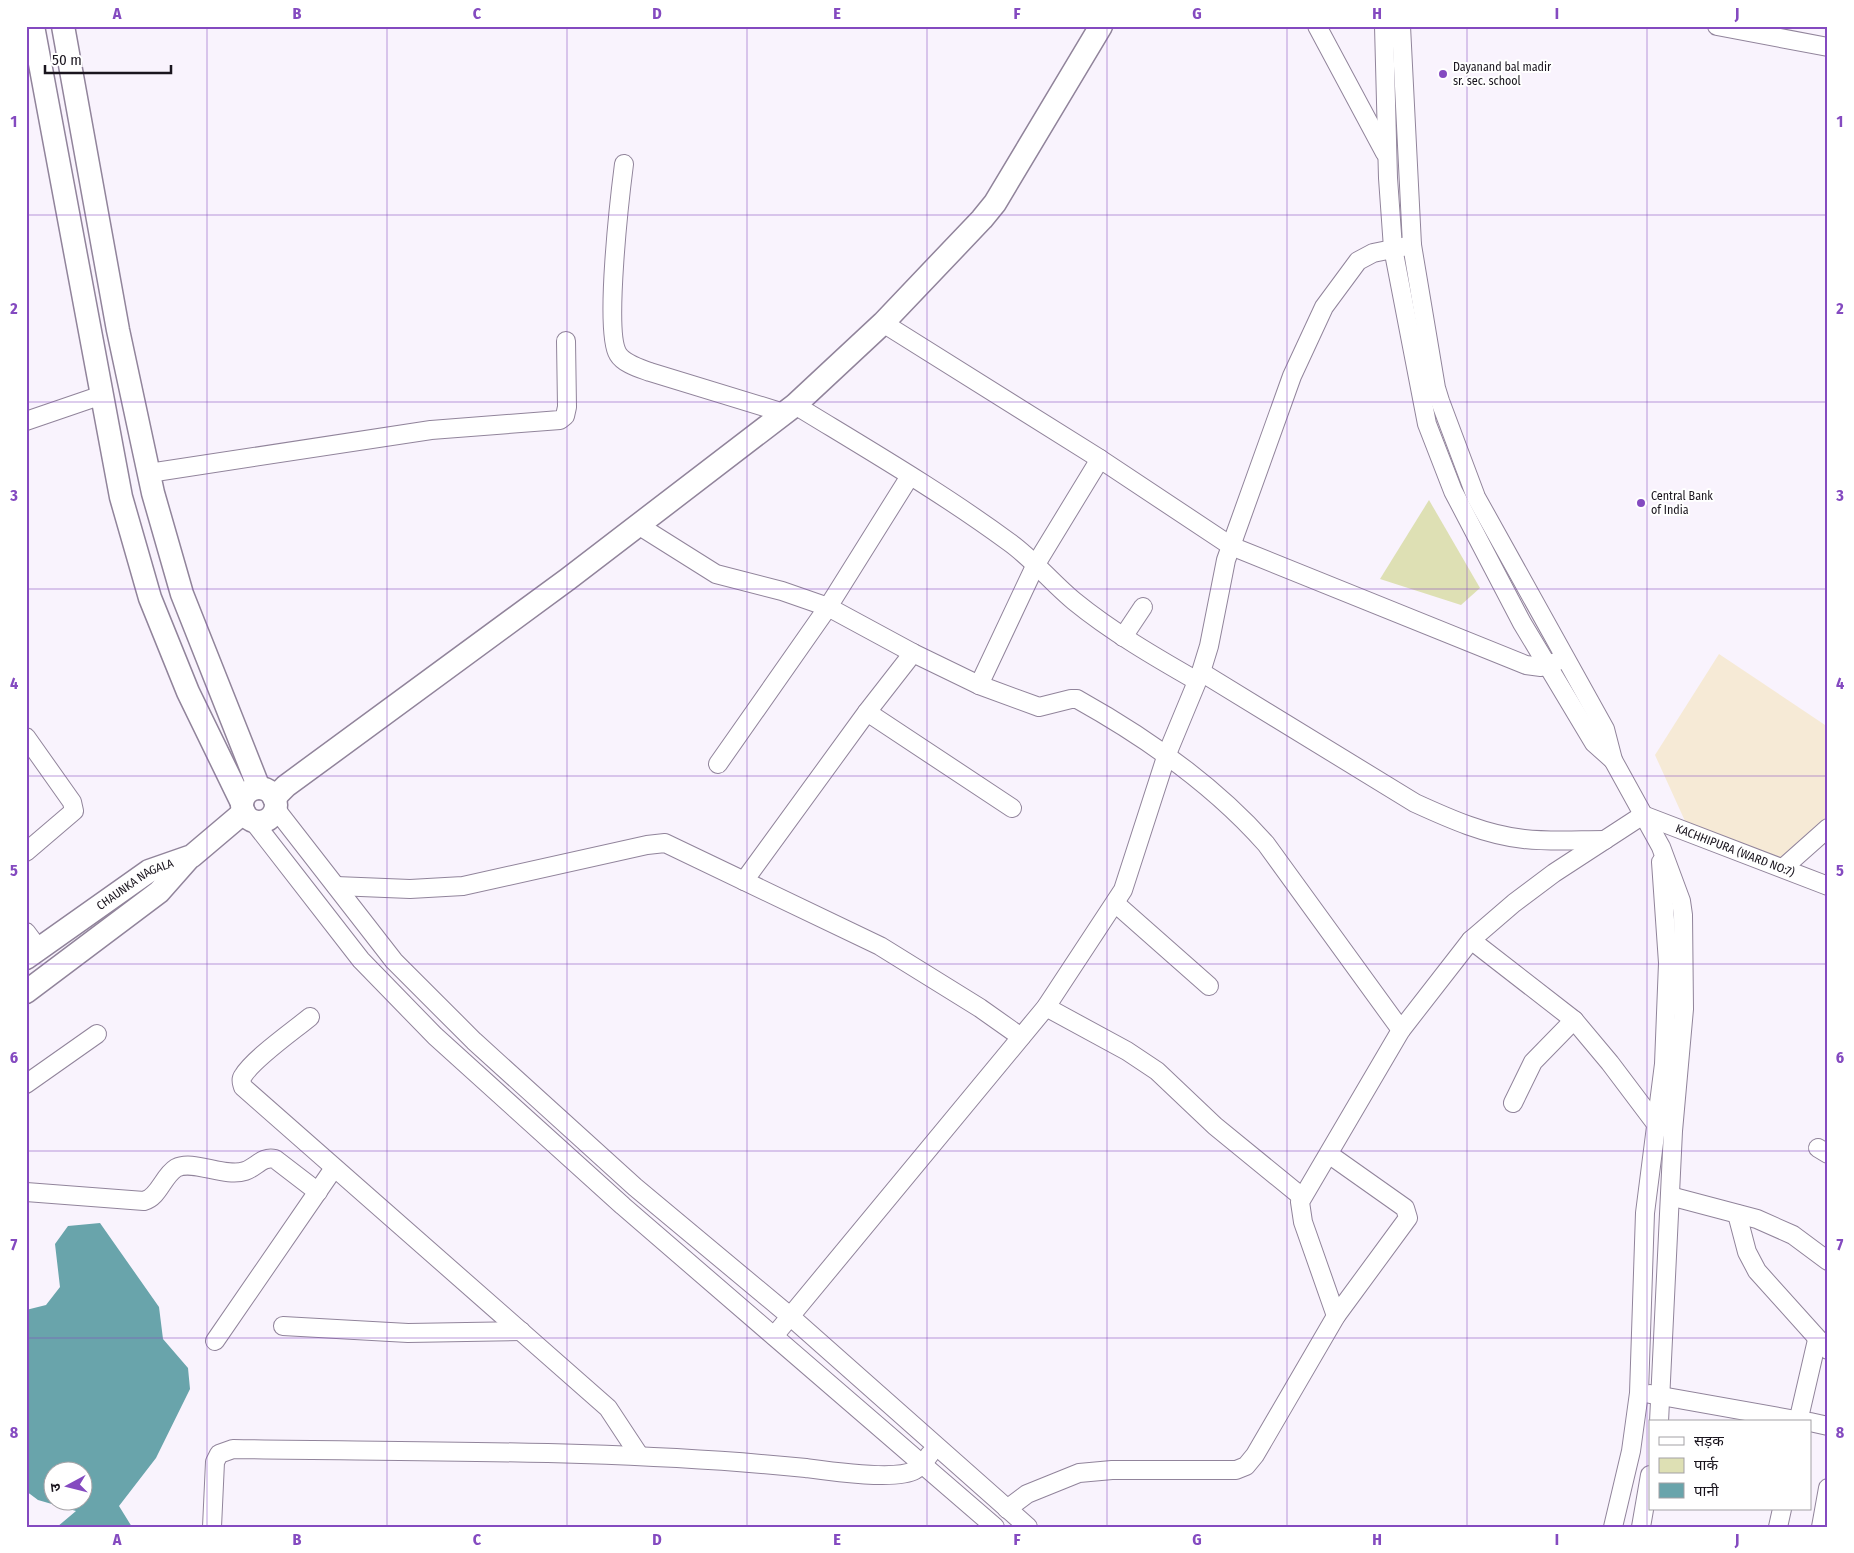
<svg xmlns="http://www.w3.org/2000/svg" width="1854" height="1553" viewBox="0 0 1854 1553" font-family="'Fira Sans Condensed','Noto Sans Devanagari',sans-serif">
  <rect width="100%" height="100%" fill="#f9f3fd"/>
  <!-- education -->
  <path fill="#f6ead6" d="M1719,654L1828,727V827L1783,868L1690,832L1655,755Z"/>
  <!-- green -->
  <path fill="#dee0b4" d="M1429,500L1480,588L1461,605L1380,579Z"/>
  <!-- water -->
  <path fill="#69a4ab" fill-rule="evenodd" d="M100,1223L159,1307L163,1339L188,1368L190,1389L156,1458L119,1506L132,1527H57L76,1511L38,1500L26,1491V1310L46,1305L60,1287L55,1244L68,1226ZM52,1470H82V1500H52Z"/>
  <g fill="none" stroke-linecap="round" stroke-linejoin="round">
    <!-- minor casing -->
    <g stroke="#91849b" stroke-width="20">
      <g id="minor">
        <path d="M1317,26L1385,153"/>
        <path d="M1384,26L1388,178L1393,248L1427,424L1453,491L1522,623L1594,743L1613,760"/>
        <path d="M1401,26L1412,245L1436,388L1440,401L1476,497L1605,729L1613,760L1661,847L1681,901L1683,915L1684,1009L1673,1131L1659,1422"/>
        <path d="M1717,26L1828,47"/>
        <path d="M624,164C620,195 604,332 618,354C624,364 639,368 650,372L784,413"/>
        <path d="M883,323L1100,459L1231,546L1526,665L1541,667L1556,662"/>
        <path d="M795,405C867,449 941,492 1009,542C1033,559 1051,582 1074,601C1112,632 1155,657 1197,681"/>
        <path d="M26,421L102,395"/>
        <path d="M149,473L431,430L560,420L565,416L567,407L566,341"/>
        <path d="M638,525L716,574L782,591L828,607L913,653L979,685L1039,707L1071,699H1077C1147,738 1213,784 1266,844L1401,1030"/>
        <path d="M1123,637L1143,607"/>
        <path d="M1201,672L1415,803C1450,819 1486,835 1524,839C1551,842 1578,840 1605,840"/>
        <path d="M979,685L1036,564L1100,459"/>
        <path d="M867,712L913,653"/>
        <path d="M26,737L72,802L74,811L26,852"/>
        <path d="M718,764L828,607L910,476"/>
        <path d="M275,808L394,961L474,1041L635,1187L791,1317L1028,1527"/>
        <path d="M253,821L361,960L435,1036L623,1206L995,1527"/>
        <path d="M1783,868L1828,828"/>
        <path d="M744,881L867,712L1012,808"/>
        <path d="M336,886L410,889L463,886L647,845L665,843L880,946L980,1008L1021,1037"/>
        <path d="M1115,903L1209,986"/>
        <path d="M26,932L38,948"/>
        <path d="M1471,940L1574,1020L1610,1063L1656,1124L1662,1127"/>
        <path d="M1046,1007L1127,1051L1157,1071L1215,1126L1302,1197"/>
        <path d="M310,1017C293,1031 253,1059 243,1076C240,1080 242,1083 243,1087L608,1408L639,1455"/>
        <path d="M26,1084L97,1034"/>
        <path d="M1513,1103L1533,1062L1574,1020"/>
        <path d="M1818,1148L1828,1154"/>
        <path d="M26,1192L144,1201C159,1197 163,1176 176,1168C193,1159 225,1178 245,1171C257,1167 262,1156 275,1159L318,1192"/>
        <path d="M1670,1196L1757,1219L1793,1235L1828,1261"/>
        <path d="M1737,1214L1747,1252L1757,1271L1828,1350"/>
        <path id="s1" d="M1336,1316L1303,1222L1300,1202L1401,1030L1471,940L1514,903L1554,873L1643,815L1828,886"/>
        <path d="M283,1326L408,1333L521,1331"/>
        <path d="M774,1336L1046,1007L1123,890L1167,754L1201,672L1209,646L1226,560L1292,376L1324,307L1358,261L1373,253L1412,245"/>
        <path d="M215,1341L334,1168"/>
        <path d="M1650,1394L1807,1422"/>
        <path d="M1798,1422L1817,1340"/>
        <path d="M1810,1422L1828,1426"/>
        <path d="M1007,1509L1027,1494L1079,1473L1112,1470H1236L1246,1466L1255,1455L1336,1316L1408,1218L1405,1208L1330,1155"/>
        <path d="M212,1527L215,1462L219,1454L233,1449C424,1452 616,1449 806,1468C828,1471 897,1481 915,1470C921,1467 926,1460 930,1454"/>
        <path d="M1613,1527L1631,1451L1639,1393L1645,1213L1664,1064L1668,963L1661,862"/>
        <path d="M1641,1527L1650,1475"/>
        <path d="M1778,1527L1782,1509"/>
        <path d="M1821,1527L1828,1488"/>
      </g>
    </g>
    <!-- major casing -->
    <g stroke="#91849b" stroke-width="25">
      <g id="major">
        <path d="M33,26L121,497L150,598L188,692L242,803"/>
        <path d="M63,26L118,330L153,493L182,594L259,788"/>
        <circle cx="259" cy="805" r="17"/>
        <path d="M274,798L286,786L568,579L795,405L883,323L982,219L995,203L1101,26"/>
        <path id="s2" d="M26,958L149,871L192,856L244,812"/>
        <path d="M26,992L159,892L189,858"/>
      </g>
    </g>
    <!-- minor -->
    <use href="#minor" stroke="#fff" stroke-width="18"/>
    <!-- major -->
    <use href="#major" stroke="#fff" stroke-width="22"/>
  </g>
  <!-- grid -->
  <path fill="none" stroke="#844ac0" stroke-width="1" stroke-opacity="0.55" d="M207,26V1527M387,26V1527M567,26V1527M747,26V1527M927,26V1527M1107,26V1527M1287,26V1527M1467,26V1527M1647,26V1527M26,215H1828M26,402H1828M26,589H1828M26,776H1828M26,964H1828M26,1151H1828M26,1338H1828"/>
  <!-- markers -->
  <g fill="#844ac0" stroke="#fff" stroke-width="2">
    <circle cx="1443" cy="74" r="5"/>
    <circle cx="1641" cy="503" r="5"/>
  </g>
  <g text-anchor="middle" stroke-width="4" stroke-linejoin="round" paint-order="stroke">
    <!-- poi labels -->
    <g font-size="12" fill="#1a151e" stroke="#fff" text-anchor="start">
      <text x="1453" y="71">Dayanand bal madir<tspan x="1453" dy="14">sr. sec. school</tspan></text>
      <text x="1651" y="500">Central Bank<tspan x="1651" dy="14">of India</tspan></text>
    </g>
    <!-- street labels -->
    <g font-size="12" fill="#1a151e" stroke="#fff">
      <text dy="4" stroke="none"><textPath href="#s1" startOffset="745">KACHHIPURA (WARD NO:7)</textPath></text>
      <text dy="4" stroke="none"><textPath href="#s2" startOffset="132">CHAUNKA NAGALA</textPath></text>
    </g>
  </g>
  <!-- border -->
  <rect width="1854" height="1553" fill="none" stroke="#ffffff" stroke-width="55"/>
  <!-- legend -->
  <rect x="1649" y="1420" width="162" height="90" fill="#ffffff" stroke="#a3a1a5"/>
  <rect x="1659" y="1437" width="25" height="8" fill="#ffffff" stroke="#a3a1a5"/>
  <text x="1694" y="1446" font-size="15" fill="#1a151e">सड़क</text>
  <rect x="1659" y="1458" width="25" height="15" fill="#dee0b4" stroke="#a3a1a5"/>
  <text x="1694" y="1470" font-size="15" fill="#1a151e">पार्क</text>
  <rect x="1659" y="1483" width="25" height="15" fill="#69a4ab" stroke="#a3a1a5"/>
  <text x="1694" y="1496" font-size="15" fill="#1a151e">पानी</text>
  <!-- north arrow -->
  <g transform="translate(68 1486) rotate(263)"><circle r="24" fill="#ffffff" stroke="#a3a1a5"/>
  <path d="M0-4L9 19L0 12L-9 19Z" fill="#844ac0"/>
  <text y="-8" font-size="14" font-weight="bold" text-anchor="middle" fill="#1a151e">उ</text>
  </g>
  <!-- scale -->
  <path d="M45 65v8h126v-8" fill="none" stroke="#1a151e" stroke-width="2.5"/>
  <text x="52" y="65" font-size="15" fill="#1a151e" stroke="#ffffff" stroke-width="4" paint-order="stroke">50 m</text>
  <rect x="28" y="28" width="1798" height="1498" fill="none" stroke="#844ac0" stroke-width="2"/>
  <g font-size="16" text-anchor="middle" font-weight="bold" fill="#844ac0">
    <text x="117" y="19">A</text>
    <text x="297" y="19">B</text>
    <text x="477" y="19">C</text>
    <text x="657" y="19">D</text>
    <text x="837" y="19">E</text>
    <text x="1017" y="19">F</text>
    <text x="1197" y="19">G</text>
    <text x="1377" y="19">H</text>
    <text x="1557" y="19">I</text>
    <text x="1737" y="19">J</text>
    <text x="14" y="127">1</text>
    <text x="1840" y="127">1</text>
    <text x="14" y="314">2</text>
    <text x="1840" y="314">2</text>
    <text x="14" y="501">3</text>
    <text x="1840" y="501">3</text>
    <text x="14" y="689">4</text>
    <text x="1840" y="689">4</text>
    <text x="14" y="876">5</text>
    <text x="1840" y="876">5</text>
    <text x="14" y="1063">6</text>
    <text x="1840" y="1063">6</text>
    <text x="14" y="1250">7</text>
    <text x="1840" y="1250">7</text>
    <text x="14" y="1438">8</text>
    <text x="1840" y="1438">8</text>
    <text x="117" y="1545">A</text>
    <text x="297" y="1545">B</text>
    <text x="477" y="1545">C</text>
    <text x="657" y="1545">D</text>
    <text x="837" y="1545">E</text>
    <text x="1017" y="1545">F</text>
    <text x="1197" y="1545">G</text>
    <text x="1377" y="1545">H</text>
    <text x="1557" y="1545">I</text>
    <text x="1737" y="1545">J</text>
  </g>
</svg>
